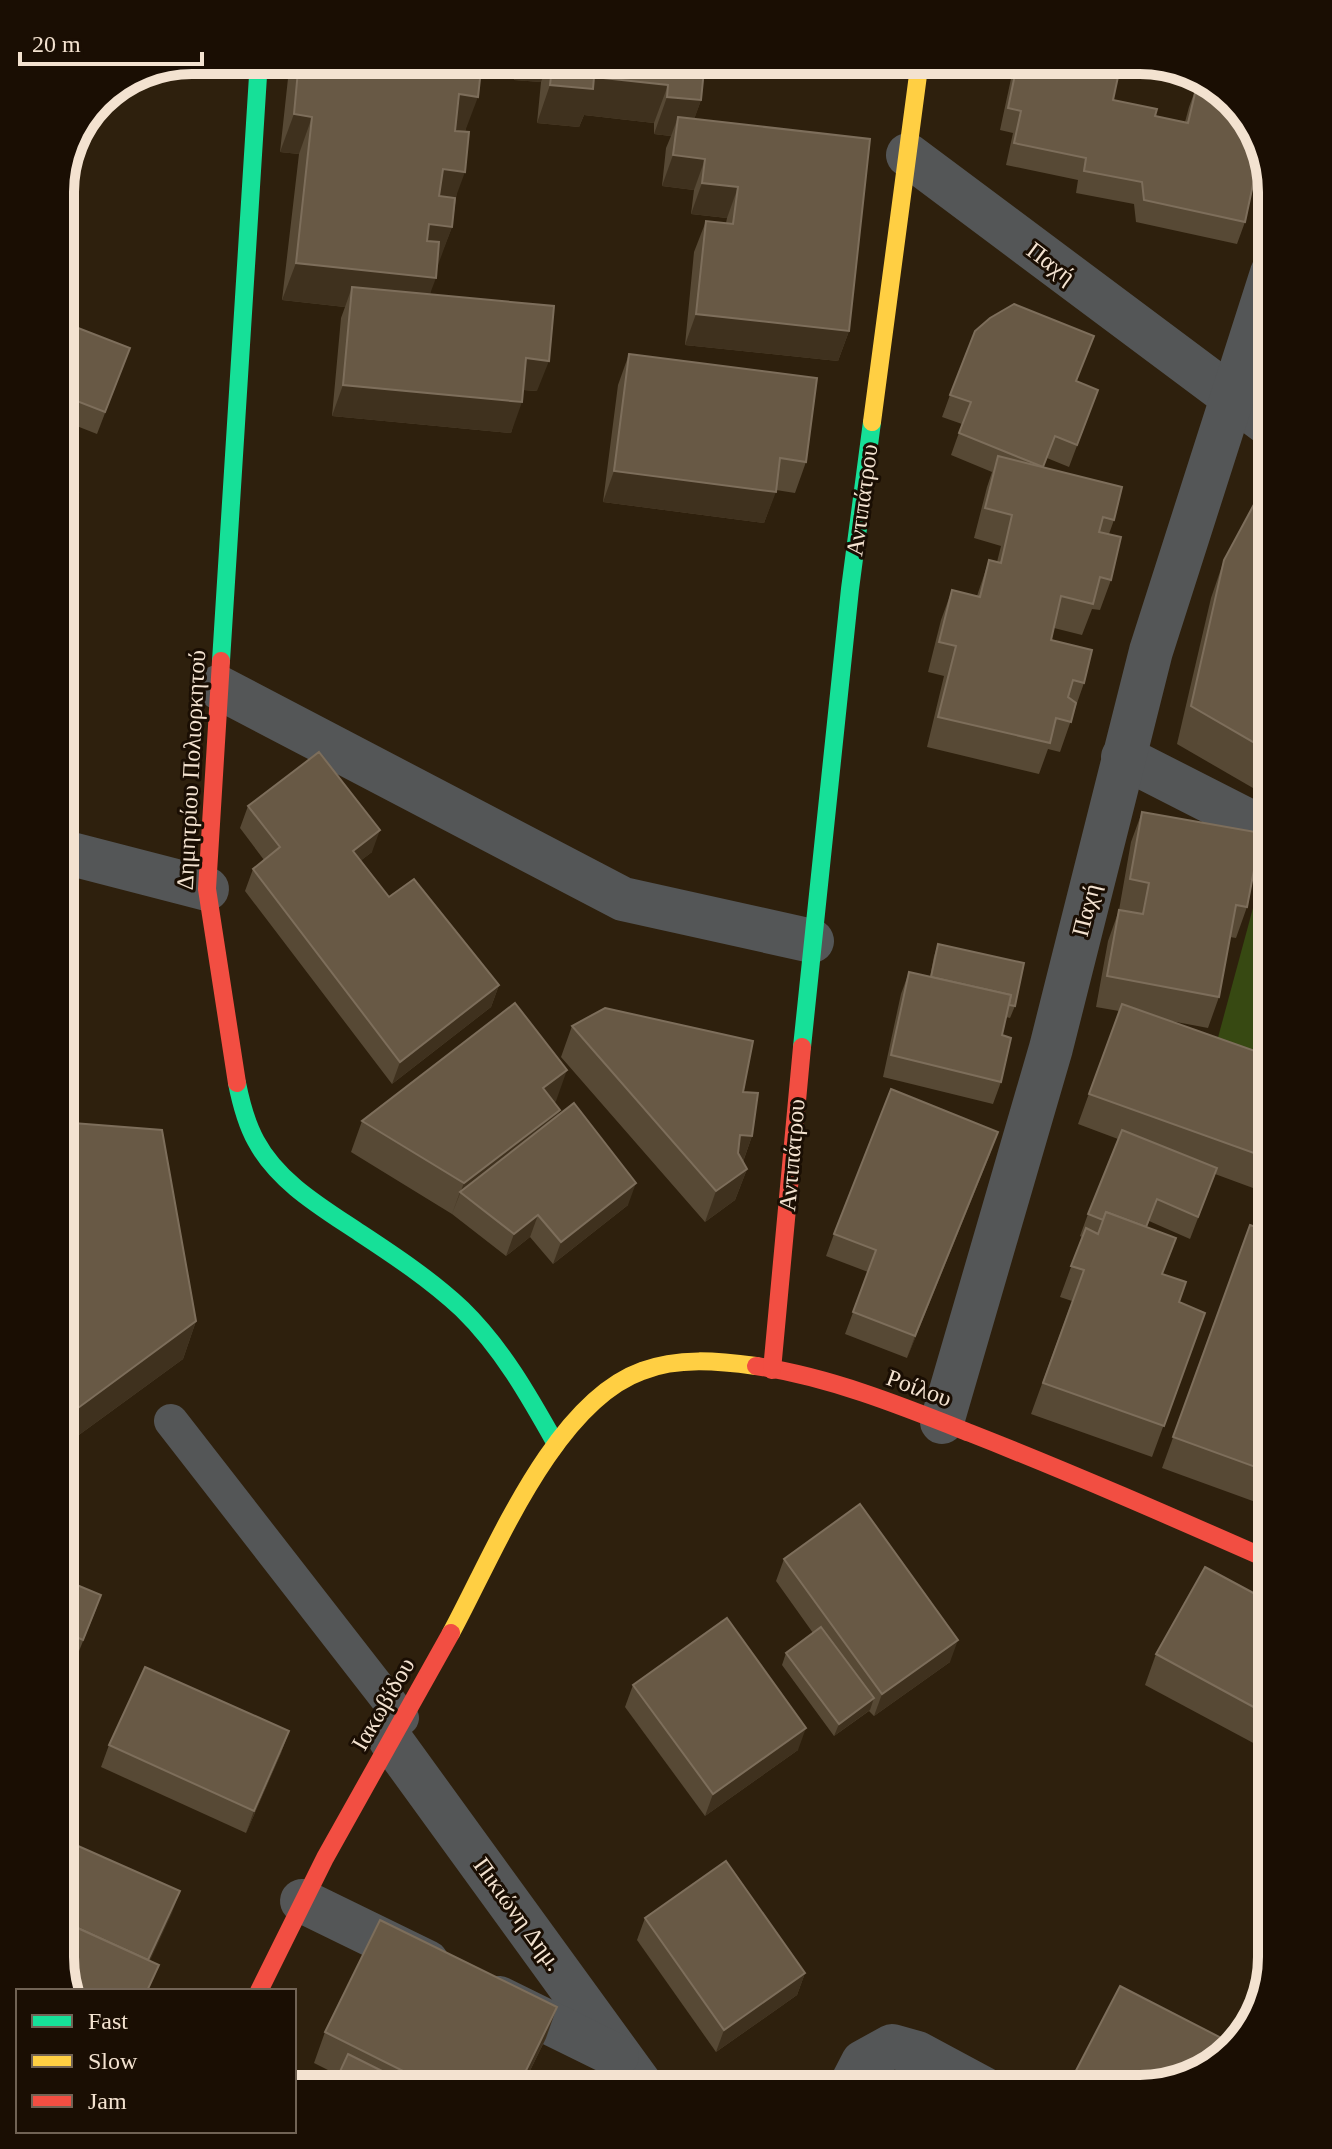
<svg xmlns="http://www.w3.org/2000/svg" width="1332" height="2149" viewBox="0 0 1332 2149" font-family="Georgia,serif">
  <rect width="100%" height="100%" fill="#2e200d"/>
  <!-- green -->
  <path fill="#374912" d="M1263,871L1272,875V1072L1216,1045Z"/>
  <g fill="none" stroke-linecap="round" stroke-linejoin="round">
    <!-- lane -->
    <path stroke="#545657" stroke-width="34" d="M171,1421L402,1718"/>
    <!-- street -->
    <g stroke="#545657" stroke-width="44">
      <path d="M908,155L1272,427"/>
      <path d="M218,687L623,899L812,941"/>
      <path d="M1123,757L1272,833"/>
      <path d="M60,851L207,889"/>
      <path d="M942,1422L1051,1048L1151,651L1272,273"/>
      <path d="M390,1739L644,2089"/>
      <path d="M302,1901L427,1962"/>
      <path d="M499,1998L617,2056"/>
      <path d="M849,2089L863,2062L892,2046L917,2053L984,2089"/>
    </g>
    <!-- fast -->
    <g stroke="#16e098" stroke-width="18">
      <path d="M221,661L259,60"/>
      <path d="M802,1047L850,589L872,422"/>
      <path d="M237,1083C241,1103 246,1123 256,1141C278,1182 321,1207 360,1233C395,1256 431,1280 462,1309C502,1348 529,1396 556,1444"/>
    </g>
    <!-- slow -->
    <g stroke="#ffcf43" stroke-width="18">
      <path d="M872,422L920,60"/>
      <path d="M451,1633C494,1554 553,1403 642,1371C678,1357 719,1361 756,1366"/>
    </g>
    <!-- jam -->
    <g stroke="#f24e42" stroke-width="18">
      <path d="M221,661L207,889L237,1083"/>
      <path d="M756,1366C830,1377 902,1406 970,1433C1072,1473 1172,1517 1272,1561"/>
      <path d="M772,1370L802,1047"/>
      <path d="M259,1991L325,1858L451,1633"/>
    </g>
  </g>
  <!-- wall -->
  <g fill="#574935">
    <path d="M290,60H482L465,132L452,227L437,265L430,294L537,391L523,390L511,433L332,416L341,318L345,307L282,300L299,154L280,152Z"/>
    <path d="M517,60H705L701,100L694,119L849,331L838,361L685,345L694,252L706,221L726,223L727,218L691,214L694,190L662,186L666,148L671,136L654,134V123L584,115L579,127L537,123L541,82L514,80Z"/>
    <path d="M1015,60H1106L1113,100L1155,116L1185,122L1189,107L1197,85L1245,222L1237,244L1136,222L1134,204L1076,193L1078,180L1006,165L1013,133L1000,130Z"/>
    <path d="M99,98H101L93,120L90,119Z"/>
    <path d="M60,321L130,348L97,434L69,423L60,446Z"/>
    <path d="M629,354L806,462L795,493L776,490L764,523L603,502L618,385Z"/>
    <path d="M1077,381L1098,390L1069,467L1047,458L1043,467L1114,520L1109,534L1111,580L1100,610L1092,609L1082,635L1054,628L1051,640L1084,683L1060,752L1048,749L1039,774L927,747L944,676L928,672L941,620L952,590L977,596L989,560L997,562L1001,546L974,538L987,487L992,472L951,455L962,424L942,417L950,395Z"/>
    <path d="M1272,471V799L1177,744L1211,598L1224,560Z"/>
    <path d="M248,806L372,852L360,861L389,897L499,985L491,1007L392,1084L245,891L253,869L264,860L240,828Z"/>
    <path d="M1142,812L1247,907L1236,938L1230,937L1219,997L1208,1028L1171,1021L1272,1136L1253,1188L1215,1174L1190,1239L1149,1221L1147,1227L1162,1274L1179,1302L1205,1313L1152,1457L1031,1414L1072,1301L1060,1297L1082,1237L1080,1236L1088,1214L1118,1139L1078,1124L1119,1011L1096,1007L1108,941L1119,910L1131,842Z"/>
    <path d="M938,944L1015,1006L1010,1018L1006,1017L1002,1035L1001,1082L993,1104L883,1077L901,994L909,972L930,977L934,956Z"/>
    <path d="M572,1026L743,1092L752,1136L743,1162L747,1169L735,1200L705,1222L561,1057Z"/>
    <path d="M556,1101L554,1102L557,1116L628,1205L553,1264L530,1237L506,1256L452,1214L351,1152L362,1121Z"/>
    <path d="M60,1122L196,1321L183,1359L61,1448Z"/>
    <path d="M990,1154L907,1358L845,1334L868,1272L826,1256L834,1234Z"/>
    <path d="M1250,1225L1272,1233V1508L1162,1468Z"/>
    <path d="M784,1559L950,1662L874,1716L869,1711L834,1736L782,1665L786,1653L813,1633L776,1581Z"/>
    <path d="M60,1578L97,1607L79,1651L60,1644Z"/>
    <path d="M1272,1603V1753L1145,1685L1156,1654Z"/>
    <path d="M633,1685L798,1750L705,1816L625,1707Z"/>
    <path d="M289,1731L281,1753L246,1833L101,1767L109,1745Z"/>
    <path d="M645,1918L805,1973L797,1995L716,2052L637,1940Z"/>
    <path d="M325,2032L546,2038L521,2089H332L338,2075L314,2063Z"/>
  </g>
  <!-- shaded-wall -->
  <g fill="#3f311e">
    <path d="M521,60H549L541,82L514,80Z"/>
    <path d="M594,77L668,85L654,123L584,115L579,127L537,123L550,85Z"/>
    <path d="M459,94L478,97L464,134L445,132Z"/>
    <path d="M667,97L701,100L688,137L678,117L671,136L654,134Z"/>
    <path d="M294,114L312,117L299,154L280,152Z"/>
    <path d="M673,155L705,159L694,190L662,186Z"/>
    <path d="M443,169L465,172L451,210L429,207Z"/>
    <path d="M702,183L738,187L727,218L691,214Z"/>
    <path d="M429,224L452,227L438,265L415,262Z"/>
    <path d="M296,263L436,278L422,315L352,287L345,307L282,300Z"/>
    <path d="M696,314L849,331L838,361L685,345Z"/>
    <path d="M526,358L549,361L537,391L515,389Z"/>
    <path d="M343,385L522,402L511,433L332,416Z"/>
    <path d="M614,471L776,492L764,523L603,502Z"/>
    <path d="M60,546L71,547L63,569H60Z"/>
    <path d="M380,830L372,852L345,873L353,851Z"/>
    <path d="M499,985L491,1007L392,1084L400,1062Z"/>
    <path d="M567,1070L556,1101L532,1119L543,1088Z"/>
    <path d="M560,1110L549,1141L460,1192L452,1214L464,1183Z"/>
    <path d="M998,1132L990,1154L907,1358L915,1336Z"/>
    <path d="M740,1135L752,1136L741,1167L728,1166Z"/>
    <path d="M747,1169L735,1200L705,1222L716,1191Z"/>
    <path d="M636,1183L628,1205L553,1264L561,1242Z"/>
    <path d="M538,1215L530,1237L506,1256L514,1234Z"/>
    <path d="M196,1321L183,1359L61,1448L74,1411Z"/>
    <path d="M958,1640L950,1662L874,1716L882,1694Z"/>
    <path d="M874,1698L870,1710L834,1736L839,1724Z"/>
    <path d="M806,1728L798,1750L705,1816L713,1794Z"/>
    <path d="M289,1731L281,1753L246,1833L254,1811Z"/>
    <path d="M180,1891L172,1913L136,1991L144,1969Z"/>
    <path d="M805,1973L797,1995L716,2052L724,2030Z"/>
    <path d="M557,2007L546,2038L521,2089H517Z"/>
  </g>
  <!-- building -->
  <g fill="#685945" stroke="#7d6e5b" stroke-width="2">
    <path d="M299,60H482L478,97L459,94L455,131L469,132L465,172L443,169L439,196L455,198L452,227L429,224L427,241L439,242L436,278L296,263L312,117L294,114Z"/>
    <path d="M553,60H705L701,100L667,97L668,85L594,77L593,89L550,85Z"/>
    <path d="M1018,60H1106L1121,63L1113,100L1157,109L1155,116L1188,123L1197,85L1220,90L1258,133L1261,147L1245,222L1144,200L1142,182L1084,171L1086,158L1014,143L1021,111L1008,108Z"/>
    <path d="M678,117L870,139L849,331L696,314L706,221L733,224L738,187L702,183L705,159L673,155Z"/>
    <path d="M352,287L554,306L549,361L526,358L522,402L343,385Z"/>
    <path d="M1014,304L1094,336L1076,381L1098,390L1077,445L1055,436L1043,467L959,433L971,402L950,395L975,331L990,318Z"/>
    <path d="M60,321L130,348L105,412L77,401L64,434L60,432Z"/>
    <path d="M629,354L817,378L806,462L780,458L776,492L614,471Z"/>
    <path d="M998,456L1122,487L1114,520L1103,517L1099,532L1121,537L1111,580L1100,577L1093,604L1061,596L1051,640L1092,650L1084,683L1073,680L1068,697L1076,703L1071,722L1056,718L1050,743L938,717L956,646L939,642L952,590L980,597L989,560L1001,563L1012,515L985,508Z"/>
    <path d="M1272,471V753L1191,706L1224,560Z"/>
    <path d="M60,491L78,493L71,547L60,546Z"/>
    <path d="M319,752L380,830L353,851L389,897L414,879L499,985L400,1062L253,869L280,847L248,806Z"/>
    <path d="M1142,812L1261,833L1247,907L1236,905L1219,997L1107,976L1119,910L1143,914L1149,883L1130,879Z"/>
    <path d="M938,944L1024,963L1015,1006L1009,1005L1011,995L931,977Z"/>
    <path d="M909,972L1011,995L1002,1035L1011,1038L1001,1082L891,1055Z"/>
    <path d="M515,1003L567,1070L543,1088L560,1110L464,1183L362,1121Z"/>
    <path d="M1122,1004L1272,1057V1136L1265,1157L1089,1094Z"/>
    <path d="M605,1008L753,1041L743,1092L758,1093L752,1136L740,1135L738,1153L747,1169L716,1191L572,1026Z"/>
    <path d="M891,1089L998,1132L915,1336L853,1312L876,1250L834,1234Z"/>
    <path d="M574,1103L636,1183L561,1242L538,1215L514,1234L460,1192Z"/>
    <path d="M60,1122L162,1130L196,1321L74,1411L60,1406Z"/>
    <path d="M1122,1130L1217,1168L1198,1217L1157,1199L1146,1227L1106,1212L1103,1220L1088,1214Z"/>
    <path d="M1106,1212L1176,1238L1162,1274L1186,1282L1179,1302L1205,1313L1164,1426L1043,1383L1084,1270L1071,1266L1086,1228L1098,1234Z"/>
    <path d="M1250,1225L1272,1233V1473L1173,1437Z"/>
    <path d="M860,1504L958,1640L882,1694L784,1559Z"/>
    <path d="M1205,1567L1272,1603V1717L1156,1654Z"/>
    <path d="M60,1578L101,1595L83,1640L60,1630Z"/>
    <path d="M727,1618L806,1728L713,1794L633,1685Z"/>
    <path d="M821,1627L874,1698L839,1724L786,1653Z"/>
    <path d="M145,1667L289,1731L254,1811L109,1745Z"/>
    <path d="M60,1838L180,1891L148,1960L60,1920Z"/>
    <path d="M726,1861L805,1973L724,2030L645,1918Z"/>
    <path d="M60,1920L159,1965L147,1991H68L60,1957Z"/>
    <path d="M380,1920L557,2007L517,2089H439L325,2032Z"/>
    <path d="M1120,1986L1233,2044L1199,2075L1140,2089H1079L1069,2084Z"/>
    <path d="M348,2054L418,2089H332Z"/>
  </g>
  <g text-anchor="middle" stroke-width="6" stroke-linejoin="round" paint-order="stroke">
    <!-- street labels -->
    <g font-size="24" fill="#f3e2d0" stroke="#1a0e03">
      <text transform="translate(1051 263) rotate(37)" y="8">Παχή</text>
      <text transform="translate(862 500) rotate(-82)" y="8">Αντιπάτρου</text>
      <text transform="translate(191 770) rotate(-87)" y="8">Δημητρίου Πολιορκητού</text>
      <text transform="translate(1086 910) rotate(-76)" y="8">Παχή</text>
      <text transform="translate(792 1155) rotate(-85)" y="8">Αντιπάτρου</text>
      <text transform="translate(919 1388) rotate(20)" y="8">Ροίλου</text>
      <text transform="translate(383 1704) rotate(-60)" y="8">Ιακωβίδου</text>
      <text transform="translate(518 1914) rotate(54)" y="8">Πικιώνη Δημ.</text>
    </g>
  </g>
  <!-- crop -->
  <path d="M0 0H1332V2149H0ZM192 74H1140A118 118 0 0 1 1258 192V1957A118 118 0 0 1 1140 2075H192A118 118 0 0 1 74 1957V192A118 118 0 0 1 192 74Z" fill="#1a0e03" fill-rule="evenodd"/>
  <path fill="none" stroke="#f3e2d0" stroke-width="10" d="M192 74H1140A118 118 0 0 1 1258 192V1957A118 118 0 0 1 1140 2075H192A118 118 0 0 1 74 1957V192A118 118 0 0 1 192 74Z"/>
  <!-- legend -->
  <rect x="16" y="1989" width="280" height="144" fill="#1a0e03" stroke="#716355" stroke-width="2"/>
  <rect x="32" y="2015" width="40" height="12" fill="#16e098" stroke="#716355" stroke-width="2"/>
  <text x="88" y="2029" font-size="24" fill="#f3e2d0">Fast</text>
  <rect x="32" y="2055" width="40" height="12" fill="#ffcf43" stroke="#716355" stroke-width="2"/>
  <text x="88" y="2069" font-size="24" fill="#f3e2d0">Slow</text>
  <rect x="32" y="2095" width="40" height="12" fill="#f24e42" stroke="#716355" stroke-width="2"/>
  <text x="88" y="2109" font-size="24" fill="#f3e2d0">Jam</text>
  <!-- scale -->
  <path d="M20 52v12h182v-12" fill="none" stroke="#f3e2d0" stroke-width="4"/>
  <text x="32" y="52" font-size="24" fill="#f3e2d0" stroke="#1a0e03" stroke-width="6" paint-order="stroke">20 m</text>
</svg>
